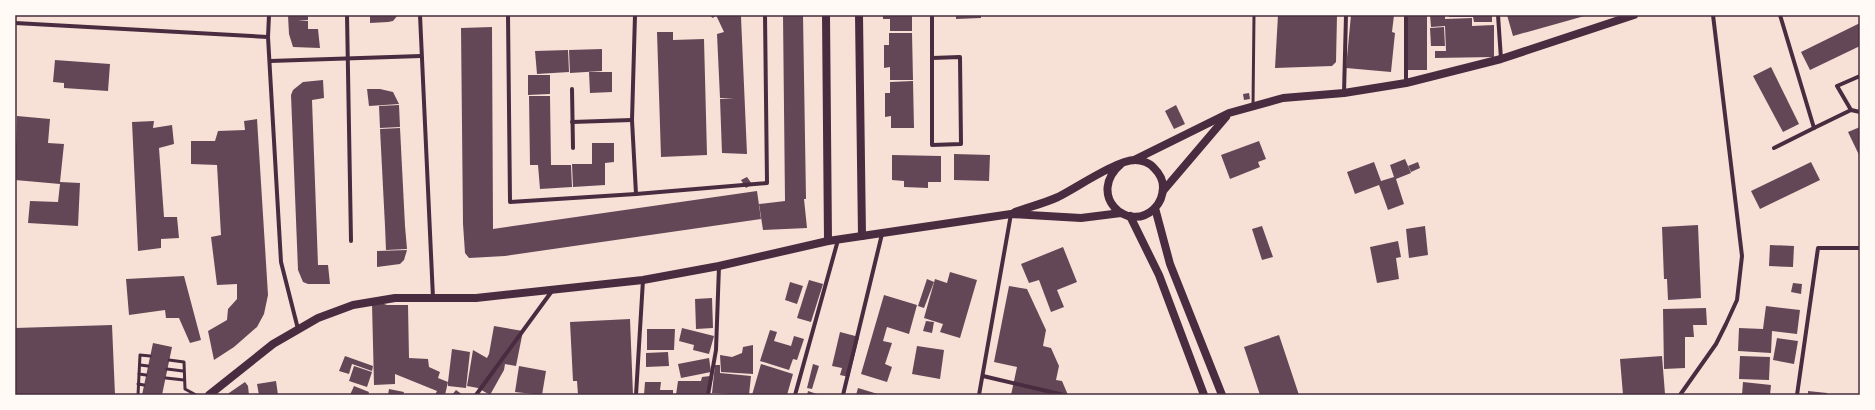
<svg xmlns="http://www.w3.org/2000/svg" width="1875" height="410" viewBox="0 0 1875 410" font-family="'DejaVu Sans',sans-serif">
  <rect width="100%" height="100%" fill="#f7e1d7"/>
  <!-- building -->
  <g fill="#644757">
    <path d="M288,15H308V20L298,21H308V29H318L320,48L293,47L289,34Z"/>
    <path d="M370,15H398L393,21L388,22L370,23Z"/>
    <path d="M709,15H741V17L747,154L722,153L720,99L734,98H720L717,34L724,32L716,15L713,18Z"/>
    <path d="M783,15H803L806,199H804L807,228L763,230L759,204L785,201Z"/>
    <path d="M883,15H912V31H890V19H883Z"/>
    <path d="M956,15H981V18L956,19Z"/>
    <path d="M1278,15H1337L1336,62L1332,66L1275,68Z"/>
    <path d="M1351,15H1394L1392,32L1395,33L1391,72L1346,68Z"/>
    <path d="M1405,15H1427V70H1404Z"/>
    <path d="M1430,15H1445V19L1472,18V26L1494,25V57L1435,58V51H1446L1445,26L1431,27Z"/>
    <path d="M1449,15H1492V22H1474L1473,17H1449Z"/>
    <path d="M1507,15H1588L1513,36Z"/>
    <path d="M1860,23V46L1810,70L1801,52Z"/>
    <path d="M492,27L493,229L757,191L761,219L505,256L469,258L465,253L463,224L461,28Z"/>
    <path d="M1444,27L1445,46H1431L1430,28Z"/>
    <path d="M657,32H673V40L704,39L707,155L661,157Z"/>
    <path d="M889,33H912L913,80H890V67L884,68V45H889Z"/>
    <path d="M602,49V71L570,73L569,50Z"/>
    <path d="M568,50L569,72L537,74L535,51Z"/>
    <path d="M55,60L110,64L108,91L64,88V83L53,82Z"/>
    <path d="M1771,67L1799,124L1783,132L1753,76Z"/>
    <path d="M589,72H612V92L590,93Z"/>
    <path d="M528,75H550V94L528,95Z"/>
    <path d="M323,80L324,98L312,100L318,265H328L330,284H308L303,282L298,270L291,95L293,90L303,82Z"/>
    <path d="M913,81L914,128H891V116L885,117V93H890V82Z"/>
    <path d="M367,89H380L393,92L399,104L369,106Z"/>
    <path d="M1249,93L1250,99L1244,100L1243,94Z"/>
    <path d="M529,96H550L551,165H571L572,187L540,189L538,165H530Z"/>
    <path d="M399,105L400,127L380,128L379,106Z"/>
    <path d="M1176,105L1185,124L1174,129L1165,111Z"/>
    <path d="M17,116L50,119L48,143L64,144L60,182L80,183L78,226L28,223L30,201L58,202L60,184L15,180Z"/>
    <path d="M257,119L268,295L264,314L257,327L234,347L214,360L208,331L227,320L228,309L237,299V284L217,285L211,237L221,235L217,165L191,164V141H215L218,131L245,130L244,121Z"/>
    <path d="M154,121L153,128L172,125L174,144L159,148L164,217H177L179,238L161,239V248L138,251L132,122Z"/>
    <path d="M1860,127V157L1848,132Z"/>
    <path d="M400,128L405,226H385L380,129Z"/>
    <path d="M1259,141L1266,159L1258,162L1260,167L1230,179L1221,155Z"/>
    <path d="M592,143H614V162L605,163V185L573,187L572,164H592Z"/>
    <path d="M954,154L990,155L989,181L954,180Z"/>
    <path d="M892,155L941,156V182H928V188L904,187V181L892,180Z"/>
    <path d="M1405,159L1411,173L1396,179L1404,204L1388,210L1379,185L1355,194L1347,172L1374,162L1381,181L1394,177L1390,165Z"/>
    <path d="M1418,162L1420,168L1411,172L1408,166Z"/>
    <path d="M1811,162L1820,180L1760,209L1751,191Z"/>
    <path d="M747,177L752,184L746,188L741,180Z"/>
    <path d="M1698,225L1701,298L1668,300L1667,279H1664L1662,227Z"/>
    <path d="M385,226H405L407,249L386,250Z"/>
    <path d="M1262,226L1273,257L1262,260L1252,229Z"/>
    <path d="M1425,226L1428,255L1409,258L1406,229Z"/>
    <path d="M1398,241L1401,257L1396,258L1399,279L1377,283L1370,247Z"/>
    <path d="M1770,245L1794,246L1793,267L1769,266Z"/>
    <path d="M1063,247L1077,282L1057,290L1064,307L1051,312L1039,280L1029,283L1021,264Z"/>
    <path d="M407,250L404,260L400,264L377,267V251Z"/>
    <path d="M950,272L977,280L960,338L940,332L943,324L924,318L935,279L947,283Z"/>
    <path d="M184,276L201,340L190,343L179,318H166L165,310L129,315L126,279Z"/>
    <path d="M927,279L934,282L924,308L918,306Z"/>
    <path d="M809,280L823,284L811,322L797,318Z"/>
    <path d="M790,282L803,286L797,304L785,300Z"/>
    <path d="M1793,283L1802,284L1801,294L1791,292Z"/>
    <path d="M1009,286L1027,289L1046,330L1043,346L1051,348L1059,366L1056,380L1062,381L1068,395H1011L1017,367L994,362Z"/>
    <path d="M884,295L917,305L909,334L887,327L883,341L892,343L885,364L892,367L887,382L861,374Z"/>
    <path d="M712,298L713,328L696,329L695,299Z"/>
    <path d="M373,300L387,305H408L409,358L428,359L429,367L440,372L438,378L448,382L452,349L470,352L466,388L448,386V382L445,395H435L437,391L395,374V384L374,385L372,304Z"/>
    <path d="M1766,306L1800,310L1797,334L1772,331L1771,353L1738,351L1739,328L1763,329Z"/>
    <path d="M1706,308L1707,325H1693L1694,337H1685V368L1664,369L1663,309Z"/>
    <path d="M630,319L633,395H578L577,381H573L570,322Z"/>
    <path d="M926,321L934,322L932,333L923,331Z"/>
    <path d="M112,325L115,395H15V328Z"/>
    <path d="M494,326L523,331L516,366L505,364L504,370L490,395L478,388L467,386L473,350L487,358L489,354Z"/>
    <path d="M682,328L714,336L709,354L693,350L694,345L679,341Z"/>
    <path d="M647,329H675L674,350H647Z"/>
    <path d="M770,330L777,332L774,341L791,346L794,336L804,339L797,360L793,359L789,370L760,361Z"/>
    <path d="M840,332L859,337L849,377L840,375L842,368L832,366Z"/>
    <path d="M1279,335L1299,395H1260L1244,347Z"/>
    <path d="M1777,338L1798,341L1794,364L1773,360Z"/>
    <path d="M153,343L172,347L162,395H142Z"/>
    <path d="M753,345V374L721,372L720,355L732,357L742,353L743,347Z"/>
    <path d="M917,346L944,350L940,379L912,374Z"/>
    <path d="M668,352L669,366L646,367V353Z"/>
    <path d="M345,356L373,366L372,371L352,364L349,374L339,371Z"/>
    <path d="M1662,356L1665,394L1623,395L1620,359Z"/>
    <path d="M1740,356L1770,357L1769,380L1739,379Z"/>
    <path d="M709,358L711,372L681,378L678,364Z"/>
    <path d="M761,364L793,374L787,395H752Z"/>
    <path d="M813,364L819,366L812,389L807,388Z"/>
    <path d="M715,365H720V373L751,376L749,395L712,393Z"/>
    <path d="M354,366L372,372L367,387L349,381Z"/>
    <path d="M519,366L546,371L542,395L515,392Z"/>
    <path d="M710,376L707,395H676L678,381H701L702,377Z"/>
    <path d="M276,381L278,395H259L257,384Z"/>
    <path d="M245,382L248,386L249,395H226Z"/>
    <path d="M645,382H661L660,390H673V395H644Z"/>
    <path d="M1743,382L1771,385L1770,395H1742Z"/>
    <path d="M354,386L369,392L368,395H350Z"/>
    <path d="M858,388L881,395H856Z"/>
    <path d="M389,389L404,392L403,395H388Z"/>
    <path d="M456,390L463,395H452Z"/>
    <path d="M808,391L820,395H807Z"/>
    <path d="M1808,391L1827,393V395H1808Z"/>
  </g>
  <g fill="none" stroke-linecap="round" stroke-linejoin="round">
    <!-- service -->
    <g stroke="#4a2c40" stroke-width="3">
      <path d="M1253,106L1254,15"/>
      <path d="M169,360L184,362L185,389L196,395"/>
      <path d="M140,365L148,366"/>
      <path d="M167,369L183,371"/>
      <path d="M139,374L146,375"/>
      <path d="M166,378L184,380"/>
      <path d="M138,384L144,385"/>
      <path d="M138,395L140,355L150,356"/>
    </g>
    <!-- minor -->
    <g stroke="#4a2c40" stroke-width="4">
      <path d="M269,15L268,37L281,262L298,329"/>
      <path d="M347,15L351,241"/>
      <path d="M420,15L433,298"/>
      <path d="M508,15L510,202L636,194L767,183L765,15"/>
      <path d="M635,15L632,120L636,194"/>
      <path d="M1498,15L1501,59"/>
      <path d="M1780,15L1814,128L1851,110L1837,86L1860,76"/>
      <path d="M15,23L268,37"/>
      <path d="M932,58L960,57L961,144L932,145V15"/>
      <path d="M270,61L421,56"/>
      <path d="M1406,83V15"/>
      <path d="M572,89L573,148"/>
      <path d="M1344,93L1346,15"/>
      <path d="M1851,110L1860,112"/>
      <path d="M572,122L632,120"/>
      <path d="M1774,148L1814,128"/>
      <path d="M983,376L1064,395"/>
      <path d="M476,395L552,291"/>
      <path d="M636,395L643,280"/>
      <path d="M708,395L716,350L719,266"/>
      <path d="M795,395L838,240"/>
      <path d="M843,395L882,234"/>
      <path d="M979,395L1011,214"/>
      <path d="M1680,395L1716,344L1726,324L1737,300L1742,256L1713,15"/>
      <path d="M1797,395L1818,248H1860"/>
    </g>
    <!-- secondary -->
    <g stroke="#4a2c40" stroke-width="8">
      <path d="M826,15L828,241"/>
      <path d="M859,15L862,236"/>
      <path d="M1134,160L1229,113L1283,98L1344,93L1406,83L1501,59L1634,15"/>
      <path d="M1163,191L1226,117"/>
      <path d="M1155,208L1170,264L1222,395"/>
      <path d="M1015,212C1029,207 1045,203 1058,197C1076,188 1117,160 1135,160C1142,160 1150,163 1154,168C1160,174 1163,179 1163,187C1163,195 1160,203 1154,209C1127,234 1086,194 1121,164"/>
      <path d="M1130,216L1159,275L1204,395"/>
      <path d="M209,395L273,344L318,318L353,305L395,298H476L643,280L719,266L828,241L1011,214L1081,218L1121,213"/>
    </g>
  </g>
  <!-- border -->
  <rect width="1875" height="410" fill="none" stroke="#fffaf5" stroke-width="32"/>
  <rect x="16" y="16" width="1843" height="378" fill="none" stroke="#4a2c40" stroke-width="1.5"/>
</svg>
